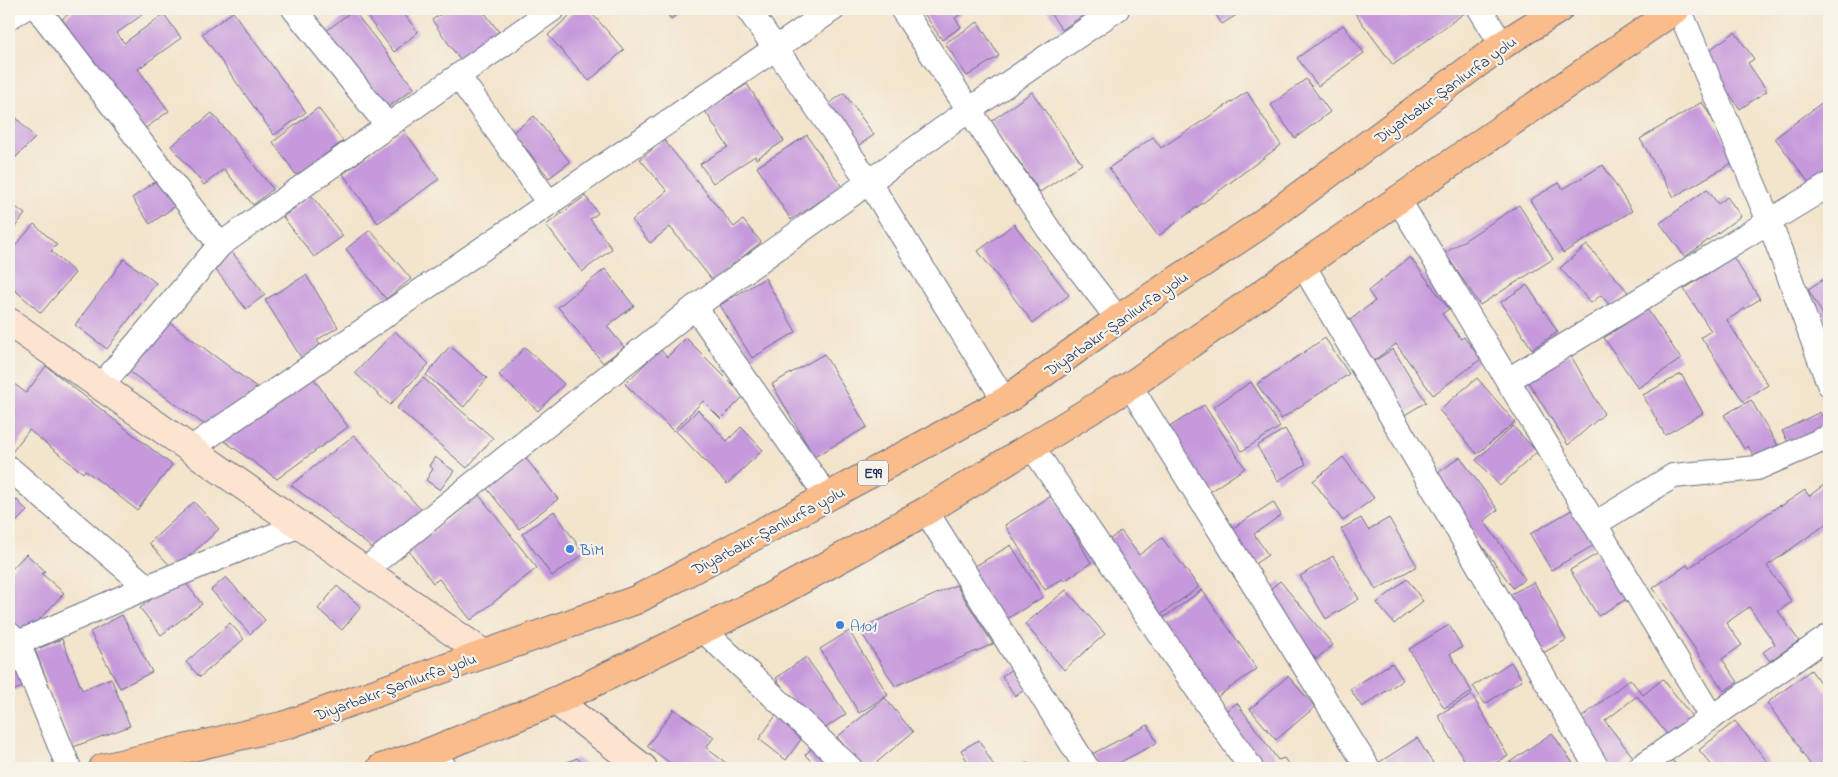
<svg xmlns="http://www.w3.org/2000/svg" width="1838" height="777" viewBox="0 0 1838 777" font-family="'Indie Flower',sans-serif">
  <rect width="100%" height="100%" fill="#f7f3e8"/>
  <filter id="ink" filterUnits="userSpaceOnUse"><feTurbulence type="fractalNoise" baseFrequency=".02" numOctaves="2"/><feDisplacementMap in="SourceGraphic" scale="10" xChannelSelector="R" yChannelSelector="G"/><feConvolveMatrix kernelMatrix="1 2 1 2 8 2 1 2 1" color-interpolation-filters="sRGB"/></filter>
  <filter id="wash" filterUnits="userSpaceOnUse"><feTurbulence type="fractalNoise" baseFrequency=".0096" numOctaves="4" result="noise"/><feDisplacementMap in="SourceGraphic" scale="20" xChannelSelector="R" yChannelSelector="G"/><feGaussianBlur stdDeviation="1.12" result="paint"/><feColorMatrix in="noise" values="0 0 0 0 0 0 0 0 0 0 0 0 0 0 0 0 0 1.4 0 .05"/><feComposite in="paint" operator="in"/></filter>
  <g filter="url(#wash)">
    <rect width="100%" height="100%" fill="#f3e4cc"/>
    <g id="blocks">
      <!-- building -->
      <g fill="#c699dc">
        <path d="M76,9H138L142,15L117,33L124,43L164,14L181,38L138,69L169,111L143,130L62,19Z"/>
        <path d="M361,9H400L418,32L394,52Z"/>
        <path d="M448,9H482L499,32L460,60L432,20Z"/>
        <path d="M577,9H588L624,50L589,81L548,35Z"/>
        <path d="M664,9H685L671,19Z"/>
        <path d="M921,9H969L955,18L961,27L942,40Z"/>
        <path d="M1047,9H1092L1062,30Z"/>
        <path d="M1212,9H1246L1222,24Z"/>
        <path d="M1352,9H1470L1393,65Z"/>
        <path d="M353,10L414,88L386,109L325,32Z"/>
        <path d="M233,12L306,112L274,135L202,34Z"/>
        <path d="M978,22L999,56L967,76L945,43Z"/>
        <path d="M1343,25L1364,53L1318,86L1297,58Z"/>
        <path d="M1735,32L1754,59L1748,63L1767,91L1740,109L1702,55Z"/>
        <path d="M1306,79L1330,112L1295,138L1271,105Z"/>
        <path d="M747,84L784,141L756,159L755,156L713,183L700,164L728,147L705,111Z"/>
        <path d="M1032,92L1082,164L1040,192L991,121Z"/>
        <path d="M1247,92L1281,145L1158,236L1109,168L1153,137L1161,148Z"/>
        <path d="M844,93L874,135L852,150L823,108Z"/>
        <path d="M1824,101L1829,108V176L1813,188L1775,138Z"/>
        <path d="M1702,102L1737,160L1674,197L1640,139Z"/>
        <path d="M318,108L343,141L297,176L273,142Z"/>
        <path d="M9,110L35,138L9,164Z"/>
        <path d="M212,113L273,189L253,205L224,169L204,185L171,146Z"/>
        <path d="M534,116L570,162L549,178L513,132Z"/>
        <path d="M403,129L439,179L378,223L343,174Z"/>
        <path d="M807,135L842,187L791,220L757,167Z"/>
        <path d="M664,140L734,227L743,220L761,242L713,281L670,227L650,243L632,220L667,191L640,159Z"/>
        <path d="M1603,165L1632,211L1563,253L1530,200L1559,183L1563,189Z"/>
        <path d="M163,176L181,202L150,224L132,198Z"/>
        <path d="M1707,189L1718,204L1727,197L1741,216L1685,257L1660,223Z"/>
        <path d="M311,195L343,236L314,257L283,217Z"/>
        <path d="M585,196L598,213L590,219L612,249L582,272L546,225Z"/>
        <path d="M9,202L25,214L9,235Z"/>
        <path d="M1519,205L1553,259L1480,305L1445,253Z"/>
        <path d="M34,224L57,245L51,251L75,273L41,313L9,285V253Z"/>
        <path d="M1014,224L1069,295L1033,323L978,251Z"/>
        <path d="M370,230L411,279L386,299L346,249Z"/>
        <path d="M1587,245L1628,292L1611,307L1601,295L1591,303L1560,268Z"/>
        <path d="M231,251L265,295L246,309L213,266Z"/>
        <path d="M1410,257L1449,309L1442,314L1461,339L1464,337L1481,359L1433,395L1396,344L1373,361L1346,323L1375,301L1368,291Z"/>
        <path d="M1733,257L1760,299L1727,320L1768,385L1743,401L1701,337L1711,331L1684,289Z"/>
        <path d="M124,259L156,283L107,349L75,325Z"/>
        <path d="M605,269L634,306L607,326L624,347L603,363L558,307Z"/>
        <path d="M306,275L338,327L317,340L321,347L302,359L265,300Z"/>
        <path d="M1829,276V325L1808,289Z"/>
        <path d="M765,278L796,332L752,358L720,305Z"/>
        <path d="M1527,285L1558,332L1532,349L1501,302Z"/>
        <path d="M1647,309L1681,359L1638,388L1604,338Z"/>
        <path d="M165,319L259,389L208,427L127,370Z"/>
        <path d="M395,331L429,364L390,405L355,373Z"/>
        <path d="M686,338L744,396L721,419L703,401L673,431L625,384L660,349L667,357Z"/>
        <path d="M1325,338L1349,374L1281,419L1257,384Z"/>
        <path d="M450,346L487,378L464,407L426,375Z"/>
        <path d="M525,347L564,384L538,411L499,375Z"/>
        <path d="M1393,349L1426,402L1403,416L1371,363Z"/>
        <path d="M824,354L867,427L814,457L772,384Z"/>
        <path d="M1570,354L1604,414L1568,445L1527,380Z"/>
        <path d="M46,366L172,465L137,510L85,470L83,473L29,430L9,456V380L26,393Z"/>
        <path d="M1681,374L1703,413L1665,435L1643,395Z"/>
        <path d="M312,376L348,427L277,479L223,440Z"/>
        <path d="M423,378L493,438L467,468L397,408Z"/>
        <path d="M1477,378L1515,422L1477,454L1439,410Z"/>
        <path d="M1251,382L1280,427L1242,451L1213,407Z"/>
        <path d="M1751,400L1781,451L1759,464L1748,446L1744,449L1724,415Z"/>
        <path d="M1204,405L1245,468L1209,492L1168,428Z"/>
        <path d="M698,410L727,441L741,427L763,450L727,484L676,431Z"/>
        <path d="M1820,412L1829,430L1792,450L1782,431Z"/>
        <path d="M1513,426L1537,452L1500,486L1476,460Z"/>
        <path d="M1285,429L1306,464L1278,481L1257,446Z"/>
        <path d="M354,435L423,512L376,551L291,485Z"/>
        <path d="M524,456L558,499L519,529L485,486Z"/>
        <path d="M435,457L454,471L440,490L426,480L433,469L429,466Z"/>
        <path d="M1343,457L1374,498L1343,521L1313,481Z"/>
        <path d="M1460,457L1498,510L1484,521L1525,579L1513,588L1432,477Z"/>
        <path d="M1829,481V522L1767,566L1792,602L1778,611L1799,641L1770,661L1763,652L1775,644L1749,607L1726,623L1742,645L1722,659L1738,682L1724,691L1653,588L1687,565L1689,568L1780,505L1781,506L1805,490L1809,496Z"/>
        <path d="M479,495L537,568L471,620L439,579L433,583L409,551Z"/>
        <path d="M1053,495L1091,563L1064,581L1062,579L1045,590L1005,525Z"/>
        <path d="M17,500L27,511L11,527L9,525V508Z"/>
        <path d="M194,502L219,529L174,570L149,543Z"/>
        <path d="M1273,502L1281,515L1254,534L1268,555L1253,565L1230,530Z"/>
        <path d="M1575,508L1596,544L1551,570L1530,534Z"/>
        <path d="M554,511L584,554L552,576L522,534Z"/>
        <path d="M1361,518L1368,530L1389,518L1417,566L1376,590L1341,529Z"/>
        <path d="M1121,531L1139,555L1162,538L1199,587L1156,618L1102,545Z"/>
        <path d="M1011,545L1043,597L1002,622L970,569Z"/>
        <path d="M1602,551L1630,597L1598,616L1570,570Z"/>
        <path d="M26,554L45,571L42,574L64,593L26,634L9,618V572Z"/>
        <path d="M1333,556L1359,599L1326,619L1300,576Z"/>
        <path d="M181,577L202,604L161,635L140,608Z"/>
        <path d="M226,577L265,620L250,634L211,590Z"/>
        <path d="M1407,579L1423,601L1394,624L1377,603Z"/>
        <path d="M1280,581L1333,645L1316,659L1263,595Z"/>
        <path d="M1534,582L1566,640L1536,657L1503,598Z"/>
        <path d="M956,585L993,644L895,686L859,629Z"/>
        <path d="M337,586L361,607L342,630L318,609Z"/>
        <path d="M1066,590L1105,634L1064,670L1025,624Z"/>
        <path d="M1202,590L1257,669L1214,699L1159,621Z"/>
        <path d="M122,615L152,672L120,688L90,632Z"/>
        <path d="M230,623L244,639L200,677L186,662Z"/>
        <path d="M1449,625L1462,647L1450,654L1472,692L1444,708L1409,649Z"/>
        <path d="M849,631L888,695L859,713L820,649Z"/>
        <path d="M62,639L82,690L111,678L130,726L73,747L35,650Z"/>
        <path d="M806,657L846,714L815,735L776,678Z"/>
        <path d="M17,658L26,686L9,692V660Z"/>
        <path d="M1511,662L1522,680L1485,704L1473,686Z"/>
        <path d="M1392,663L1403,680L1362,707L1350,689Z"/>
        <path d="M1015,667L1028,688L1015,696L1002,676Z"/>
        <path d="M1811,670L1829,695V768H1813L1800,750L1801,749L1767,703Z"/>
        <path d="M1288,676L1315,707L1276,740L1250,709Z"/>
        <path d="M1630,679L1643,695L1663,679L1693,718L1669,737L1637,696L1605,721L1633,757L1619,768H1612L1576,722Z"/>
        <path d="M1472,695L1508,756L1487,768H1469L1438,715Z"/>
        <path d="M885,698L913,732L870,768H863L837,737Z"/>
        <path d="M1237,703L1278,760L1284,758L1291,768H1259L1221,714Z"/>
        <path d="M674,709L714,737L706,748L733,768H677L647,746Z"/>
        <path d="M777,714L805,734L786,760L759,739Z"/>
        <path d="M1735,721L1770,765L1766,768H1714L1699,750Z"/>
        <path d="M1148,725L1157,743L1109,768H1100L1092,754Z"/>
        <path d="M1552,733L1574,765L1568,768H1505L1504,766Z"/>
        <path d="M1417,738L1436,768H1377L1375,765Z"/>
        <path d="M979,740L995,768H971L961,750Z"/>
        <path d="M815,745L839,768H818L805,755Z"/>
        <path d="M577,758L589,768H554Z"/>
        <path d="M1672,760L1678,768H1661Z"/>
        <path d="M1028,763L1030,768H1016Z"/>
      </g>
    </g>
  </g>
  <g filter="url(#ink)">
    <use href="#blocks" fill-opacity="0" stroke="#676e84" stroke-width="1"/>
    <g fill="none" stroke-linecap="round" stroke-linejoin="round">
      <!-- street casing -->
      <g stroke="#676e84" stroke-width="26">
        <g id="street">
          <path d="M38,9L220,245"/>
          <path d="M294,9L388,126"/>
          <path d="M748,9L869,182L1005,401"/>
          <path d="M902,9L1049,230L1118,319"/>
          <path d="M1480,9L1502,45"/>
          <path d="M1679,9L1769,221L1829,384"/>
          <path d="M9,17L23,9"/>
          <path d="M458,76L553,9"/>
          <path d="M1398,199L1712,718"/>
          <path d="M1303,265L1597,768"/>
          <path d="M695,307L969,110L1117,9"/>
          <path d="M1508,380L1829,185"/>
          <path d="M1130,386L1368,768"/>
          <path d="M100,387L220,245L458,76L549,203"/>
          <path d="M1032,447L1251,768"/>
          <path d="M190,449L833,9"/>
          <path d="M9,468L147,587L300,525"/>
          <path d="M926,511L1087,768"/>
          <path d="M1595,524L1673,476L1757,468L1829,437"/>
          <path d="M365,570L695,307L828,498"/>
          <path d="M703,630L850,768"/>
          <path d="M9,634L18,643L147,587"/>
          <path d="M9,646L18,643L69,768"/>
          <path d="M427,753L445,768"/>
          <path d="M1639,768L1829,636"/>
        </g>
      </g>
      <!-- secondary casing -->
      <g stroke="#676e84" stroke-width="30">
        <g id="secondary">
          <path d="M9,322L484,654"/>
          <path d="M556,701L643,768"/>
        </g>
      </g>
      <!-- highway casing -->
      <g stroke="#676e84" stroke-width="30">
        <g id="highway">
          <path d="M103,768L286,725L636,600L1005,401L1118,319L1257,227L1502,45L1559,9"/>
          <path d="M381,768L427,753L556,701L770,597L926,511L1130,386L1303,265L1676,9"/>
        </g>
      </g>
      <!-- street -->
      <use href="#street" stroke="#fff" stroke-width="24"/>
      <!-- secondary -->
      <use href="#secondary" stroke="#fde4d0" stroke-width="28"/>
      <!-- highway -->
      <use href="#highway" stroke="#f9bc8a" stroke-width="28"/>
    </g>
  </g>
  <!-- markers -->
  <g fill="#3f7fe0" stroke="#f7f3e8" stroke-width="2">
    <circle cx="570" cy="549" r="5"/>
    <circle cx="840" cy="625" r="5"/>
  </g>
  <g text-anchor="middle" stroke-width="4.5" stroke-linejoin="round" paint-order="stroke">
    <!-- shield labels -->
    <rect fill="#f7f3e8" stroke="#5d6a87" stroke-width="1" x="858" y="460.5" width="30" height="25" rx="4"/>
    <g font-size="15" font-weight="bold" fill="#1b2f5e">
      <text x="873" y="478">E99</text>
    </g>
    <!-- street labels -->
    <g font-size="16" fill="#1b2f5e" stroke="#f7f3e8">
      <text transform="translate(1445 89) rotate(-36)" y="6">Diyarbakır-Şanlıurfa yolu</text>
      <text transform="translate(1116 323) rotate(-35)" y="6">Diyarbakır-Şanlıurfa yolu</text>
      <text transform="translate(768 530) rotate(-28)" y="6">Diyarbakır-Şanlıurfa yolu</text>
      <text transform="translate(395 686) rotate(-20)" y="6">Diyarbakır-Şanlıurfa yolu</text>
    </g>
    <!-- shop labels -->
    <g font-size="16" fill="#366cbe" stroke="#f7f3e8" text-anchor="start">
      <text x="580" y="555">BİM</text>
      <text x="850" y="631">A101</text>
    </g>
  </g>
  <!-- margin -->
  <rect width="1838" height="777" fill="none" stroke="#f7f3e8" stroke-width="30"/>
</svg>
